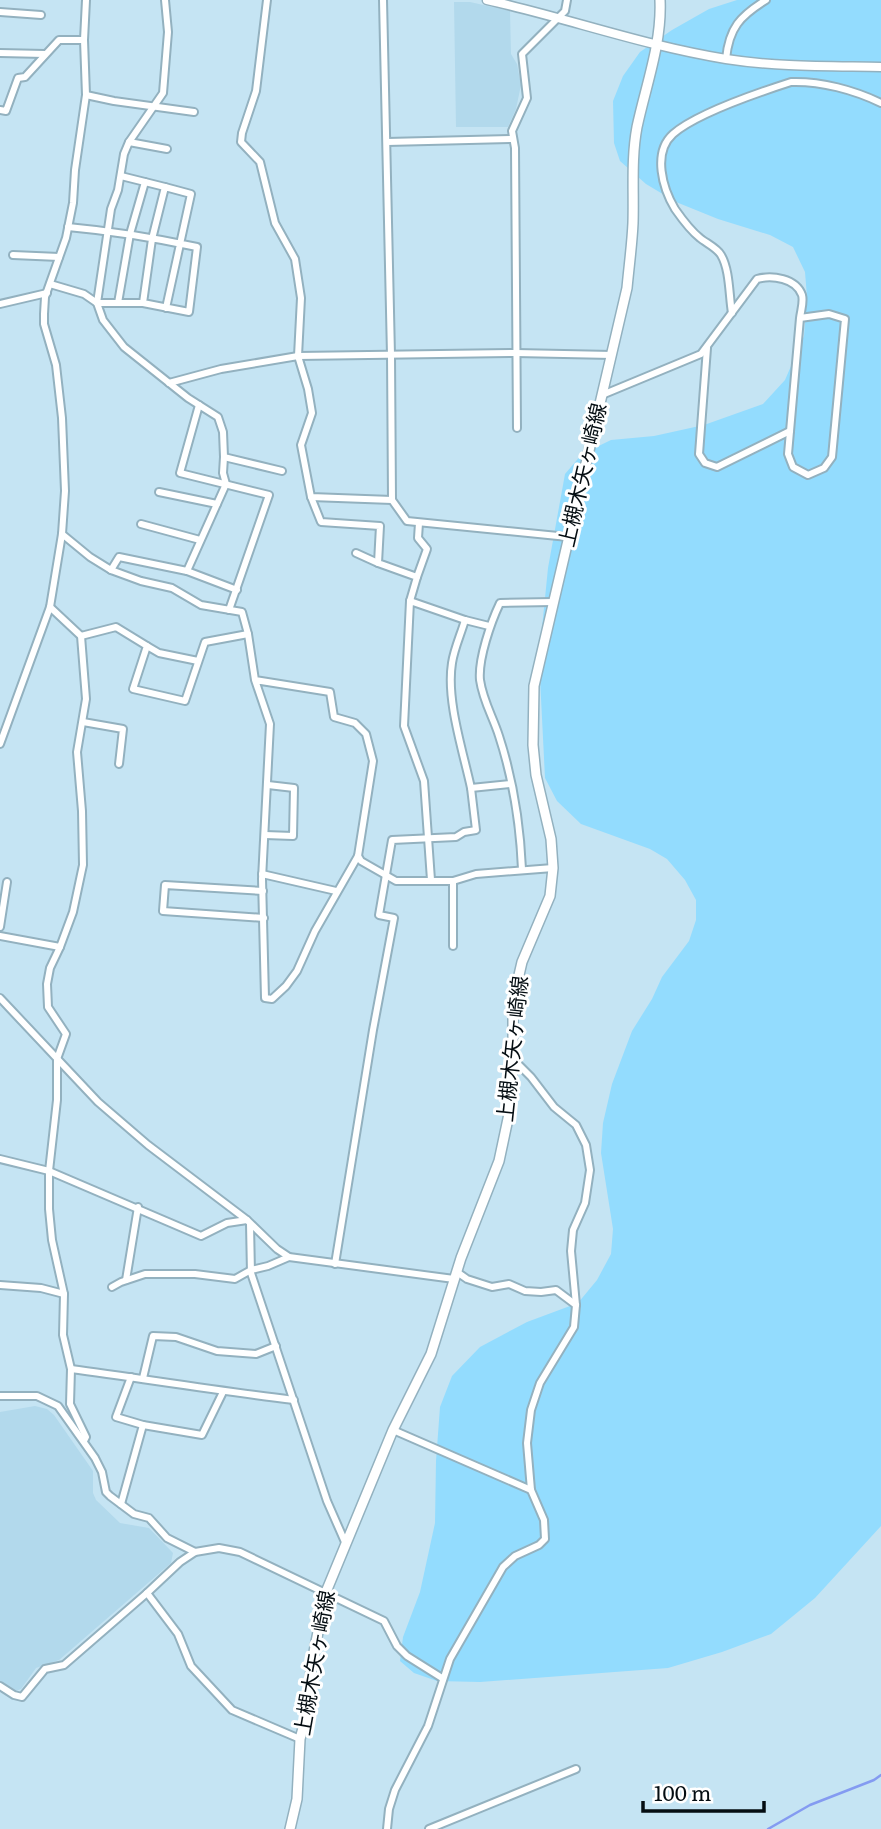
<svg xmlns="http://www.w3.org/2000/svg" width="881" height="1829" viewBox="0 0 881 1829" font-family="Literata,'Noto Sans JP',serif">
  <rect width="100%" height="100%" fill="#c5e4f3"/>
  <!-- built -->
  <g fill="#b2d9ec">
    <path d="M454,2H470L510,11L511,54L517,64L521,85L516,109L508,127H456Z"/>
    <path d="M35,1406L47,1409L54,1415L93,1471V1493L96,1500L120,1523L149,1528L173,1553L171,1563L59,1660L36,1668L21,1689L16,1691L0,1681V1412Z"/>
  </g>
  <!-- green -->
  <path fill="#93dcfe" d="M737,0H881V1526L815,1598L771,1634L722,1652L668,1668L480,1682L437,1681L414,1673L400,1661L403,1637L420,1592L435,1523L436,1461L440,1407L452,1376L480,1347L527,1322L578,1303L597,1280L611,1254L613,1229L601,1153L603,1123L612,1084L632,1031L652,999L662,977L689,941L696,920V900L685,880L667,859L650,849L581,824L557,801L545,778L539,658L548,568L565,474L582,454L611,440L654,436L704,425L763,404L785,380L804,336L807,297L805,272L793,247L770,235L718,219L676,202L646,184L620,161L614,143L613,101L623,76L640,52L672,30L709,9Z"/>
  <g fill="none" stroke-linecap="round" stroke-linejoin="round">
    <!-- stream -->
    <path stroke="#849bf1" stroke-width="2.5" d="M768,1829L810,1805L874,1780L881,1775"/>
    <!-- minor casing -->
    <g stroke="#93b1bf" stroke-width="10">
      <g id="minor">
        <path d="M165,0L168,32L163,93L129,142L124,154L118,190L111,209L97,303L103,320L124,347L188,398L218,417L223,432L224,457L282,471"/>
        <path d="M267,0L256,91L242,133L241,142L260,162L275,223L295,259L301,298L298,356L308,389L312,413L301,445L311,497L392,500"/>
        <path d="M383,0L391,355L392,500L407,521L568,537"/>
        <path d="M0,12L41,15"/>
        <path d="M0,53L45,54"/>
        <path d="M726,59C729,28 740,16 766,0"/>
        <path d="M86,95L114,101L194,112"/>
        <path d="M0,110L6,111L18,78L25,77L59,40H84"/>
        <path d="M129,142L167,149"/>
        <path d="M387,142L512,139"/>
        <path d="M121,176L165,187"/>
        <path d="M68,227C112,231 155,238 197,247L189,312L143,303L152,239L165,187L191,194L166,308"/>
        <path d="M13,255L59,257"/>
        <path d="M50,284L84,294L97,303H143"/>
        <path d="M118,303L130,234L145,182"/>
        <path d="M0,304L47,293"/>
        <path d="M732,313C729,296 730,270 721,255C717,248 706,243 700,238C691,231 682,219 675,209C663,189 652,153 673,134C697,113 760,92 791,82C821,81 854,90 881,103"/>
        <path d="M707,348L699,454L705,463L717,467L790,431"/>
        <path d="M169,383L221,369L298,356L516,353L612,355"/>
        <path d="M602,395L701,354L757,279C772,275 796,278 802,295C804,302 801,310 800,318L788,454L793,467L808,475L824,468L832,457L845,319L829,314L800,318"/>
        <path d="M199,405L180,473L269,495L229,610"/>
        <path d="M517,428L515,148L512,131L527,98L522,54L565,11L567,0"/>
        <path d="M224,457L223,473L226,484L187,571L237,590"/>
        <path d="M159,492L217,504"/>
        <path d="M311,497L321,522L380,526L378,563L417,577L410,601"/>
        <path d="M141,524L200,540"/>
        <path d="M62,534L90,557L111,570L141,581L172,588L201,605L242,612L248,634L255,680L270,724L262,879L265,998L272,999L286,986L297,971L315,931L358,856L373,761L366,734L355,723L334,717L330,692L255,680"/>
        <path d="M356,553L378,563"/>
        <path d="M111,570L119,557L187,571"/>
        <path d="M417,577L427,549L418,538L419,523"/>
        <path d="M50,607L81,636L86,699L77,752L82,811L83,865L73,912L60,947L50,968L47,984L48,1007L66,1034L57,1059V1100L49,1171V1209L52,1240L64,1294L63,1335L71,1369L70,1404L86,1437L84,1441"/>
        <path d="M465,620C461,634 454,649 452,663C446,700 463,751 471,788L511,784"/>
        <path d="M81,636L116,627L147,646L133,689L185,701L205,642L248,634"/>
        <path d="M147,646L159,653L198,661"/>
        <path d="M83,722L123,729L119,764"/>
        <path d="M0,744L50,607L62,534L65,491L62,418L56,365L44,324V314L45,297L66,238L73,203L75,170L86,95L84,40L86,0"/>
        <path d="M265,835L293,836L294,788L268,785"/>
        <path d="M358,856L361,861L396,881H453L476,874L553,868"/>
        <path d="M522,869C520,824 513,779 499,736C493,717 483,701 480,680C478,659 491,622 500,603L553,602"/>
        <path d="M262,874L336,891"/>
        <path d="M431,880L424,781L404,726L410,601L465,620L489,626"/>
        <path d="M453,881V946"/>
        <path d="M263,891L165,885L163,911L264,918"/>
        <path d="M0,927L7,882"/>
        <path d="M0,936L60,947"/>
        <path d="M0,998L98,1102L148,1145L247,1220L277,1249L289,1257L454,1279"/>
        <path d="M0,1159L49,1171L201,1236L227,1223L247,1220"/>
        <path d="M250,1224L251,1273L327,1501L345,1542"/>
        <path d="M335,1264L373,1030L394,918L379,915L392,840L456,837L464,832L476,830L471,788"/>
        <path d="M457,1272L467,1279L492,1287L509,1284L525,1291L541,1292L556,1290L576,1305"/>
        <path d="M126,1280L138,1207"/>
        <path d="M0,1285L41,1288L64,1294"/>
        <path d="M112,1287L121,1282L145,1274H195L235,1279L251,1270L268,1266L289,1257"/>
        <path d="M71,1369C145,1379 219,1391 294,1400"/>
        <path d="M131,1377L116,1417L143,1425L202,1435L223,1392"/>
        <path d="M143,1378L153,1336L176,1337L217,1351L256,1354L276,1346"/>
        <path d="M0,1396H37L58,1406L95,1458L102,1472L106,1492L110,1496L134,1514L149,1518L167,1538L195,1552"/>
        <path d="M393,1430L531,1490"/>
        <path d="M121,1504L143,1425"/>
        <path d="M147,1593L178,1634L191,1666L232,1710L300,1739"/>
        <path d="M0,1686L14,1695L22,1697L45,1669L64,1665L147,1593L180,1562L195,1552L219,1548L240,1552L384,1621L397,1646L407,1656L442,1678"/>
        <path d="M387,1829L389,1809L395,1790L428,1726L450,1659L503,1567L515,1556L539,1545L545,1539L544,1520L531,1490L527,1443L531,1410L540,1383L574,1327L576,1305L571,1251L573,1230L585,1203L590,1170L586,1145L576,1125L554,1107L531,1077L513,1059"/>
        <path d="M429,1829L576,1769"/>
      </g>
    </g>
    <!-- tertiary casing -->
    <g stroke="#93b1bf" stroke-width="11">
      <path id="tertiary" d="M487,0C567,18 645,46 726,59C777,67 829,66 881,67"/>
    </g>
    <!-- secondary casing -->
    <g stroke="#93b1bf" stroke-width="12">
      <path id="secondary" d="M290,1829L297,1799L300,1739L306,1717L312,1662L326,1592L393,1430L431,1354L461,1258L499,1161L509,1114L513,1059V1001L522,962L550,896L553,868L551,839L536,775L533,745L534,686L627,288C629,266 632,245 633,223C634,191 631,159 637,127C646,85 662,43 660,0"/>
    </g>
    <!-- minor -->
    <use href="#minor" stroke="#fff" stroke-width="6"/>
    <!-- tertiary -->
    <use href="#tertiary" stroke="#fff" stroke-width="8"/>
    <!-- secondary -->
    <use href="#secondary" stroke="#fff" stroke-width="9"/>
  </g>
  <g text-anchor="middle" stroke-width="6" stroke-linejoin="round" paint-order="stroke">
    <!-- street labels -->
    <g font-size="21" fill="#040d12" stroke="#fff">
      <text transform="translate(583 475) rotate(-77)" y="7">上槻木矢ヶ崎線</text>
      <text transform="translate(513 1049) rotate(-84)" y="7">上槻木矢ヶ崎線</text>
      <text transform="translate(315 1663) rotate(-80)" y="7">上槻木矢ヶ崎線</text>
    </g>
  </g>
  <!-- scale -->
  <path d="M643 1801v10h121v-10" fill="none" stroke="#040d12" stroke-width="3.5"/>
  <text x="654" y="1801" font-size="21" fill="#040d12" stroke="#ffffff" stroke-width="5" paint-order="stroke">100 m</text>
</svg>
